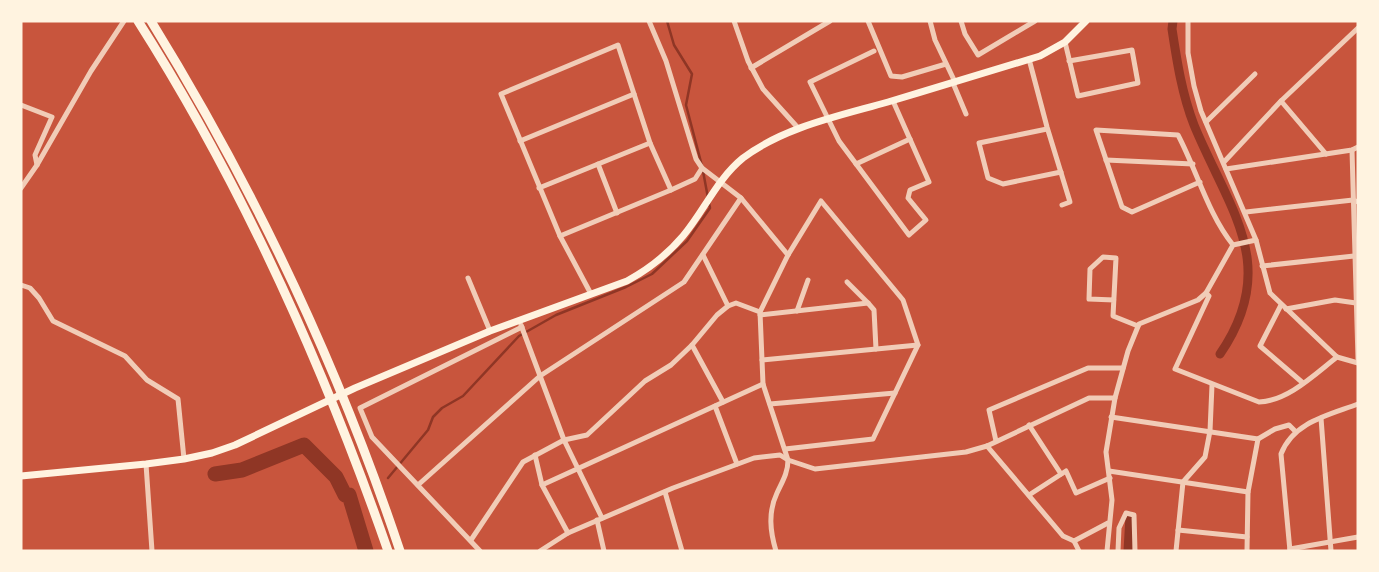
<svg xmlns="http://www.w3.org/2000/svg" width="1379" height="572" viewBox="0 0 1379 572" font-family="'Archivo Narrow',sans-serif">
  <rect width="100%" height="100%" fill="#c8553d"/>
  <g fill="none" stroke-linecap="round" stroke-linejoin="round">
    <!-- stream -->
    <g stroke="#8f3625" stroke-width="2.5">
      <path d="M667,21L674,45L692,74L686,105L702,166"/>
      <path d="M703,171L708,198"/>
      <path d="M388,478L428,430L433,417L442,408L463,396L519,336L556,315L626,287L652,274L687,241L710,208L709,203"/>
    </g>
    <!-- canal -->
    <g stroke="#8f3625" stroke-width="9">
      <path d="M1173,21L1172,29C1177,62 1182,94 1194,125C1229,210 1281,265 1220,354"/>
      <path d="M1128,551L1130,516"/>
    </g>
    <!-- river -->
    <path stroke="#8f3625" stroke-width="15" d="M215,474L242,470L304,445L336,477L345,495H349L366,551"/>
    <!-- minor -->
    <g stroke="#f1ccb7" stroke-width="5">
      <path d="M649,21L666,61L696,159L702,168L741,198L788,255"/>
      <path d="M734,21L748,61L763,89L799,129"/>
      <path d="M868,21L891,76L902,77L946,64"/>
      <path d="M930,21L935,40L955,82"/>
      <path d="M961,21L965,34L978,55L1035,21"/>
      <path d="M1188,21V53L1194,86L1201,111L1256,240L1270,293L1337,357L1358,363"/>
      <path d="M1065,42L1078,96L1138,83L1132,50L1069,61"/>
      <path d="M874,51L810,82L839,141L909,235L926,220L908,198L910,190L929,182L893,101"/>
      <path d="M1029,59L1047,127L1070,202L1062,205"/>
      <path d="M751,68L830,21"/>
      <path d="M953,83L966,114"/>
      <path d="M1281,101L1326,154"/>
      <path d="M21,105L52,117L35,155L37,165"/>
      <path d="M1206,122L1255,74"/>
      <path d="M1047,129L979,143L988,178L1003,184L1061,172"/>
      <path d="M520,141L634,94"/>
      <path d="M1352,150L1358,359"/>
      <path d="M1106,160L1193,164"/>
      <path d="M1224,162L1281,101L1358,28"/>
      <path d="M598,164L617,213"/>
      <path d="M856,164L910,139"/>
      <path d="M1226,169L1352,150L1358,147"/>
      <path d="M1200,182L1132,212L1122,207L1096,130L1178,135C1197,171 1208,214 1233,245"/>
      <path d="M21,188L37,165L91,71L124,21"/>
      <path d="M539,188L650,143"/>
      <path d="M1246,212L1353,200L1358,202"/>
      <path d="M560,236L671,190"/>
      <path d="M1256,240L1233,245L1206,293L1209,296L1175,369L1259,402C1288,401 1315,374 1337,357"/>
      <path d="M703,255L728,306"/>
      <path d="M1262,266L1354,256L1358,257"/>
      <path d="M468,278L490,331"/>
      <path d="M847,282L868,303"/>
      <path d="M21,285L30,288L39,298L53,321L125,356L147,380L178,399L184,459"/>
      <path d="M591,294L560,236L501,94L618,45L650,143L671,190L695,179L702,168"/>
      <path d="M1114,300L1089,299L1090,269L1103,257L1116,258L1113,316L1138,326"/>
      <path d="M1281,305L1260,346L1303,383"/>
      <path d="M1286,309L1335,300L1356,303"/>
      <path d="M797,311L808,280"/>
      <path d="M760,315L868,303L874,310L876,349"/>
      <path d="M521,325L564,440L602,518"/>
      <path d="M692,345L723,402"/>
      <path d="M762,360L918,345"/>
      <path d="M1115,398L1128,351L1139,324L1198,300L1206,293"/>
      <path d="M770,404L895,393"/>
      <path d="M715,406L737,464"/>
      <path d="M1111,417L1258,439L1275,429L1289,425L1295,431"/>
      <path d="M1321,418L1331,551"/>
      <path d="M1029,425L1061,474"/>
      <path d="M996,441L989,410L1088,368H1123"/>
      <path d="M987,446L1063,536L1074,541L1079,551"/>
      <path d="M535,455L542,485"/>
      <path d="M146,464L152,551"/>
      <path d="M1109,471L1248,492L1258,439"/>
      <path d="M418,485L540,376L684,282L741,198"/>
      <path d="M665,492L682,551"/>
      <path d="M1029,495L1066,471L1076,493L1110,478"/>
      <path d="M597,520L604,551"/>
      <path d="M1178,530L1247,537"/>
      <path d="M568,533L542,485L763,384"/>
      <path d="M471,540L523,462L564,440L587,435L645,381L671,365L692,345L717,315L728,306L736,303L760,312"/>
      <path d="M1074,541L1108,523"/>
      <path d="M1290,549L1358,537"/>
      <path d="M480,551L372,437L360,408L522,327"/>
      <path d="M540,551L568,533L673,488L754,458L780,455L788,460L815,469L966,452L987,446L1089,398H1115L1106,452L1112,500L1107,551"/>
      <path d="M776,551C770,531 768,512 777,493C782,482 788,473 788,460L763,384L760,312L788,255L821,201L903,300L918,345L873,439L785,449"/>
      <path d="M1118,551L1119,528L1126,513L1134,515L1135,551"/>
      <path d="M1176,551L1183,482L1205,457L1210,431L1212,385"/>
      <path d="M1247,551L1248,492"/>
      <path d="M1290,551L1281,454C1293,422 1329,415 1358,404"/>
    </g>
    <!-- secondary -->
    <path stroke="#fff3e0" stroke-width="7" d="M21,476L146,464L184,459L212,453L235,445L355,388L490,331L627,281C649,269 667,255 683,236C704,211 717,179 743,158C784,127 839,116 888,102C939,87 990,71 1040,56L1065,42L1086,21"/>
    <!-- motorway -->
    <g stroke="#fff3e0" stroke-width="9">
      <path d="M138,21C243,186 324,367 388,551"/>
      <path d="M151,21C254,188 338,365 400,551"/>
    </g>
  </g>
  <!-- border -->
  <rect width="1379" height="572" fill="none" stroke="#fff3e0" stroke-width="45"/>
</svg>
